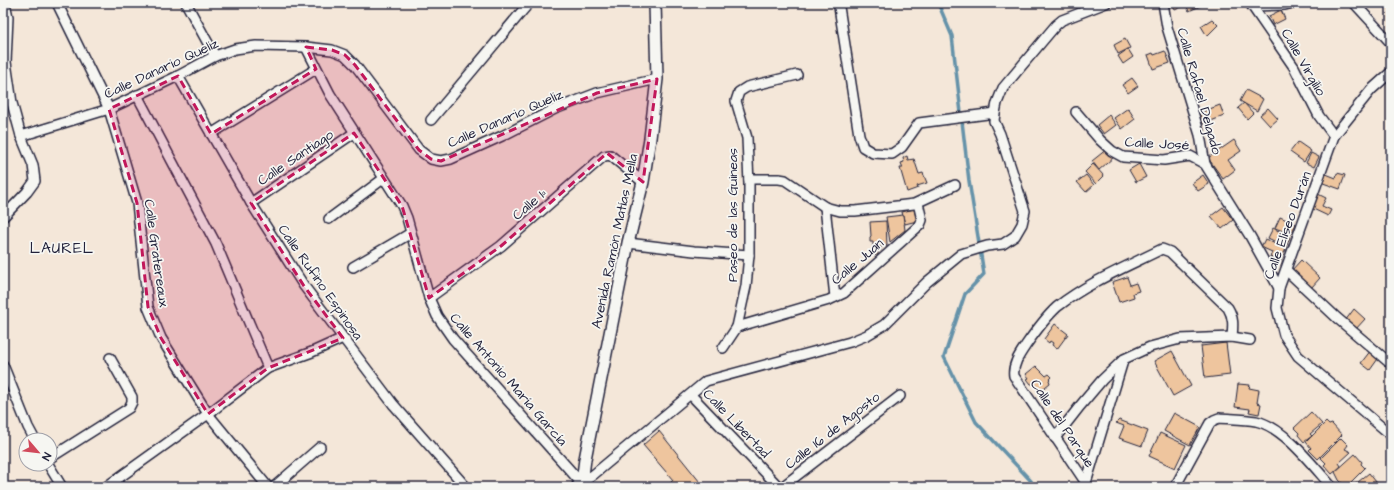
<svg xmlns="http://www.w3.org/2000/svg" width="1394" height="490" viewBox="0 0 1394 490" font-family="'Architects Daughter',sans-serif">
  <rect width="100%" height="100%" fill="#f4e7d9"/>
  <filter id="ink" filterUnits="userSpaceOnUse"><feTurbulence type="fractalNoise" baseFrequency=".025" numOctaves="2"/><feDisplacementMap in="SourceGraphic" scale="8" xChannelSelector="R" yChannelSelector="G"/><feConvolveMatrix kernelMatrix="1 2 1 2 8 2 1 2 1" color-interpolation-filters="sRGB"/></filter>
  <g filter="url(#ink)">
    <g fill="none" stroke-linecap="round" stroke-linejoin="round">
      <!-- stream -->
      <path stroke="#6592a9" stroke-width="3.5" d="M938,3L952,36L969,181L984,274L965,294L944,357L976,422L1031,481L1033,487"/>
    </g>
    <!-- building -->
    <g fill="#eec59e" stroke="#22223b">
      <path d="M1171,3H1207L1189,11L1186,5L1175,10Z"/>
      <path d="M1281,10L1285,19L1273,25L1269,16Z"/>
      <path d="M1212,19L1218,25L1207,36L1201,26Z"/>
      <path d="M1125,39L1130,48L1118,54L1114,45Z"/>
      <path d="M1128,49L1133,57L1123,64L1118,56Z"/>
      <path d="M1165,51L1170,63L1153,69L1148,55L1153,53L1154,55Z"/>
      <path d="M1132,78L1138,86L1128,93L1122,85Z"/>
      <path d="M1246,90L1263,99L1257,111L1240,101Z"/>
      <path d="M1244,103L1253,113L1247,119L1238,108Z"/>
      <path d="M1220,105L1224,116L1203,124L1199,113Z"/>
      <path d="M1128,108L1135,119L1122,129L1114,118Z"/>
      <path d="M1268,108L1278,119L1270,126L1260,115Z"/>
      <path d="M1109,115L1116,125L1104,134L1097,125Z"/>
      <path d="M1234,140L1241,151L1228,160L1235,170L1223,179L1208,158Z"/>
      <path d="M1298,142L1311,151L1304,162L1290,152Z"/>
      <path d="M1107,149L1114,157L1099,170L1092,161Z"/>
      <path d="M1311,153L1319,157L1314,167L1306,163Z"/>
      <path d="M907,156L908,160L914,159L919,174L923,173L927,183L917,186L918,188L907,192L900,168H903L901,163L904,162L903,158Z"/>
      <path d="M1093,164L1104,176L1096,184L1085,172Z"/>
      <path d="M1139,164L1146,177L1136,182L1129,170Z"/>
      <path d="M1337,173L1345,175L1340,189L1323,183L1326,174L1336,178Z"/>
      <path d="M1086,175L1094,185L1086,192L1077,182Z"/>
      <path d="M1203,175L1209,184L1198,191L1192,183Z"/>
      <path d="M1318,194L1326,198L1322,206L1331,210L1328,216L1311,208Z"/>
      <path d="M1223,207L1233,220L1222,229L1211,216Z"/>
      <path d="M914,209L917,221L905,224L902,212Z"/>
      <path d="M903,215L905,230L890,242L886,217Z"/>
      <path d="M1280,217L1296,224L1291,234L1275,228Z"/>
      <path d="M886,221L887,246L880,247L881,250L878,251V255H873V242H870V237L871,236L870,222Z"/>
      <path d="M1273,228L1290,237L1286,247L1268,238Z"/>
      <path d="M1265,239L1286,249L1280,262L1270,257L1272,252L1261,247Z"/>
      <path d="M1301,260L1320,278L1311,288L1291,271Z"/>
      <path d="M1127,277L1130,285L1136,283L1139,291L1133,293L1134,297L1119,302L1112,282Z"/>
      <path d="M1354,309L1365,319L1355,330L1345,321Z"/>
      <path d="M1055,324L1068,334L1057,349L1052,345L1053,343L1050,341L1049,343L1044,339Z"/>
      <path d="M1226,343L1230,375L1205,378L1201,346Z"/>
      <path d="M1371,350L1380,356L1370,370L1361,363Z"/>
      <path d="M1172,351L1191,386L1173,396L1154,361Z"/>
      <path d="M1036,366L1046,376L1049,374L1052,377L1049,380L1050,383L1040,391L1034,384H1031L1027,379L1029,378L1026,374Z"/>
      <path d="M1238,384L1250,385L1249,388L1259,390L1257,403L1261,404L1259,414L1249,412L1250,409L1235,407Z"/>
      <path d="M1311,412L1322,424L1310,434L1312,436L1304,442L1298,435L1299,433L1294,428Z"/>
      <path d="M1174,413L1200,427L1190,445L1164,431Z"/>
      <path d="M1119,420L1148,431L1142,446L1119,438L1124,426L1116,423Z"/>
      <path d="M1326,422L1329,425L1332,424L1342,435L1318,459L1309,450L1311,448L1306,442Z"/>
      <path d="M659,431L704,487H667L673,480L643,445Z"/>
      <path d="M1160,433L1186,445L1175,468L1149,456Z"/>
      <path d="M1341,438L1348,445L1345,449L1351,452L1339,463L1341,466L1332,474L1324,465L1326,463L1321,458Z"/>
      <path d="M1355,454L1362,462L1361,464L1365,468L1346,487L1339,480L1335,472Z"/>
      <path d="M1369,473L1380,487H1352Z"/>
    </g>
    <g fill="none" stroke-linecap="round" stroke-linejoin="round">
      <!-- minor casing -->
      <g stroke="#22223b" stroke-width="12">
        <g id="minor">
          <path d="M57,3L109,109L137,203L148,307L161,338L208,414L268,487"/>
          <path d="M186,3L215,56"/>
          <path d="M1163,3L1167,27L1200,135L1205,164L1250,236L1279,288"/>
          <path d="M1250,3L1294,67L1319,116L1334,136"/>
          <path d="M1354,3L1391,43"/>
          <path d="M1252,6L1285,5L1293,3"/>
          <path d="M839,7L859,135L863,147L873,153L892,154L902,147L919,123L995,113"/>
          <path d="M306,47L330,94L402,206L407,218L429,298L437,316L453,339L584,486"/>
          <path d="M1391,72L1371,90L1334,136L1279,288L1277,308L1284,335L1298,356L1391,435"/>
          <path d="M178,76L251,203L304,286L393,404L466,487"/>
          <path d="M137,95L216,244L268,368"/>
          <path d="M1076,112L1100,140L1112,151L1123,157L1164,160L1190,156L1205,164"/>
          <path d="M431,120L529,3"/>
          <path d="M211,134L316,69"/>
          <path d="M21,136L109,109L178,76L215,56L235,49L256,46L306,47L332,50L345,55L355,65L419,150L431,159L441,161L451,159L502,136L555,109L597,93L657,79"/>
          <path d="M749,179H779L785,180L825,207L840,211H855L914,204L955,185"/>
          <path d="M251,203L354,133"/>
          <path d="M825,207L835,297"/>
          <path d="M3,217L27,192L35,181L33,165L21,136L12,103L6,62L8,17L5,3"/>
          <path d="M329,219L383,179"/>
          <path d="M628,243L694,251L749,255"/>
          <path d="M353,267L411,233"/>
          <path d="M1286,270L1337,318L1391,364"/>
          <path d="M429,298L501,246L604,156L610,155L643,182"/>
          <path d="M737,327L829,300L844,293L920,225L922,220L918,203"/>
          <path d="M723,348L737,327L746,286L749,255V184L747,138L736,101L739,92L747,87L797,75"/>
          <path d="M3,365L28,427L35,440"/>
          <path d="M691,395L779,487"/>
          <path d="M1055,438L1080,406L1102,380L1124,359L1150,347L1180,339L1232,337L1250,340"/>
          <path d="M50,458L129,408L132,402V397L110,358"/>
          <path d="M48,464L62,487"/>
          <path d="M582,483L593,475L706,381L850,342L867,335L884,325L927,282L961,254L987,246L1003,244L1015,236L1022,224L1025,211L1000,134L994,121L995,113L997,103L1003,88L1056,25L1062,20L1106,3"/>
          <path d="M1086,483L1123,361"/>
          <path d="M106,487L208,414L268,368L312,352L343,338"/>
          <path d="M274,487L320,447"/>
          <path d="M782,487L900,396"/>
          <path d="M1088,487L1084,480L1014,376C1012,365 1020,354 1026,345C1035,332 1045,318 1057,307C1089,282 1126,267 1162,249L1170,252L1228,308C1234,318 1233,326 1232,337"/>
          <path d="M1175,487L1210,423L1214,420L1219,418C1232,419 1244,419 1256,421C1284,427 1313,466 1332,487"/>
        </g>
      </g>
      <!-- tertiary casing -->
      <g stroke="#22223b" stroke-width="14">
        <path id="tertiary" d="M577,487L582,483L585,459L628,243L643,182L650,138L657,79L655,3"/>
      </g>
      <!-- minor -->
      <use href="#minor" stroke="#f6f6f2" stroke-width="9"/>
      <!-- tertiary -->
      <use href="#tertiary" stroke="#f6f6f2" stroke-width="11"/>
    </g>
  </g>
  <!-- marked area -->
  <path fill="#c2185b" fill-opacity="0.2" stroke="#c2185b" stroke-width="3" stroke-dasharray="8 5" stroke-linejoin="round" d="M306,47L332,50L345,55L355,65L419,150L431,159L441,161L597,93L657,79L643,182L607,153L501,246L429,298L402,206L354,133L251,203L304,286L343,338L268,368L208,414L161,338L148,307L137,203L109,109L178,76L211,134L316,69Z"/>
  <g text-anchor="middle" stroke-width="3.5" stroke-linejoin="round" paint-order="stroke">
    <!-- street labels -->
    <g font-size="14" fill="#22223b" stroke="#f6f6f2">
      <text transform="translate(1304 62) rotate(60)" y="5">Calle Virgilio</text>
      <text transform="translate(161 68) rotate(-25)" y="5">Calle Danario Queliz</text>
      <text transform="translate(1200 91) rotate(74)" y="5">Calle Rafael Delgado</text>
      <text transform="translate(505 118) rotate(-24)" y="5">Calle Danario Queliz</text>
      <text transform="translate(1157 143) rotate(3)" y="5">Calle José</text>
      <text transform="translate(295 157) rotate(-34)" y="5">Calle Santiago</text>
      <text transform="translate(529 204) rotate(-41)" y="5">Calle 1ª</text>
      <text transform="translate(732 215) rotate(-90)" y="5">Paseo de las Guineas</text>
      <text transform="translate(1287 225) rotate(-70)" y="5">Calle Eliseo Durán</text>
      <text transform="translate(614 241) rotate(-78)" y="5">Avenida Ramón Matías Mella</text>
      <text transform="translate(157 253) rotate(82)" y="5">Calle Gratereaux</text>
      <text transform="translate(857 261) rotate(-40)" y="5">Calle Juan</text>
      <text transform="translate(321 282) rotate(55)" y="5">Calle Rufino Espinosa</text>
      <text transform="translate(509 379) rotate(49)" y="5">Calle Antonio María García</text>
      <text transform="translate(737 423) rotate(46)" y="5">Calle Libertad</text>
      <text transform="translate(1063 423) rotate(56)" y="5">Calle del Parque</text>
      <text transform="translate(832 430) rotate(-38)" y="5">Calle 16 de Agosto</text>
    </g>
    <!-- neighbourhood labels -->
    <g font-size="15" letter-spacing="1" fill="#22223b" stroke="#f6f6f2">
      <text x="62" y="253">LAUREL</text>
    </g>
  </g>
  <!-- margin -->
  <rect width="1394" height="490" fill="none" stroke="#f6f6f2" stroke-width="16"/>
  <rect x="8" y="8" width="1378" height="474" fill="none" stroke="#22223b" stroke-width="1.5" filter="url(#ink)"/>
  <!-- north arrow -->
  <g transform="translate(38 452) rotate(118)"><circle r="19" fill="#f6f6f2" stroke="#a1a1a9"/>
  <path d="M0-3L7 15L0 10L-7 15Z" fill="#d1495b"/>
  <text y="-6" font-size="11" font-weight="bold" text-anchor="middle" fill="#22223b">N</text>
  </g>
</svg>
